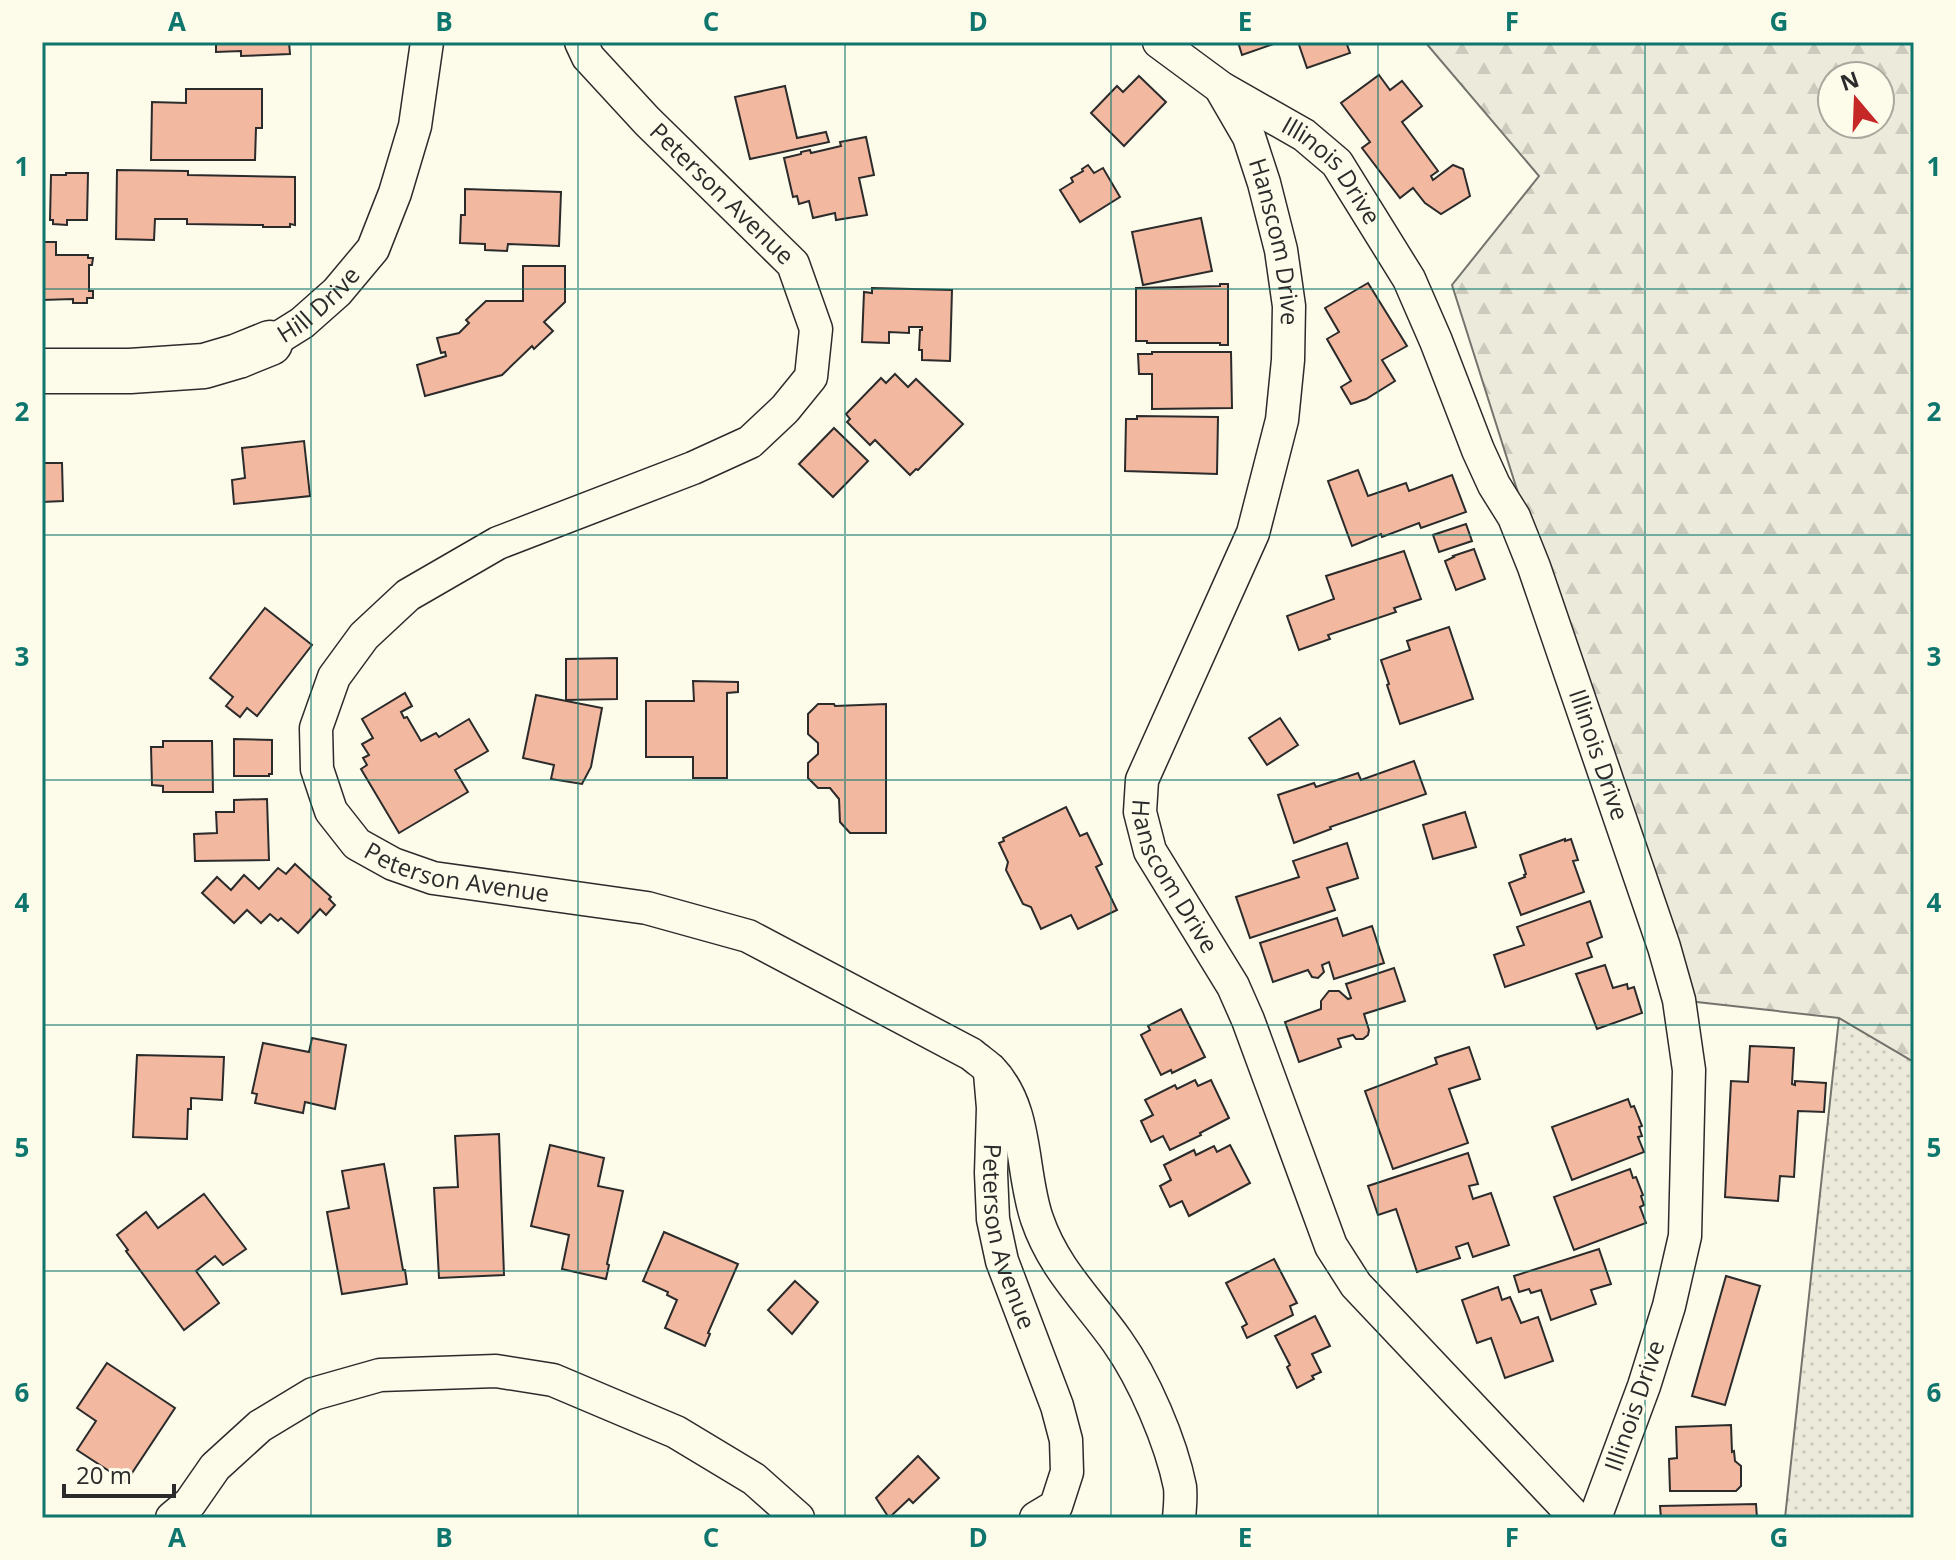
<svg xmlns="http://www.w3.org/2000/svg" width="1956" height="1560" viewBox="0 0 1956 1560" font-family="'Open Sans',sans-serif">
  <defs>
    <pattern id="grass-dots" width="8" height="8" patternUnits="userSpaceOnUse" patternTransform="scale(2)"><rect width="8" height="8" fill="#ecebdb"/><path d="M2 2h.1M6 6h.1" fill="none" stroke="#cbcabc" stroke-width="1.8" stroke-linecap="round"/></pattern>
    <pattern id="forest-firs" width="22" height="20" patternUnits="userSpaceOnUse" patternTransform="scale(2)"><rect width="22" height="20" fill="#ecebdb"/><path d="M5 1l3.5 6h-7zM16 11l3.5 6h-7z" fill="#cbcabc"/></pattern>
  </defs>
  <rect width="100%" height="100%" fill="#fdfbea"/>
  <!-- grass -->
  <path fill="url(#grass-dots)" stroke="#74746e" stroke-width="2" d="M1839,1018L1914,1062V1518H1785Z"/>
  <!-- forest -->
  <path fill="url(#forest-firs)" stroke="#74746e" stroke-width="2" fill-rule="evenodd" d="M1425,42H1914V1062L1839,1018L1679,1000L1452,285L1539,176ZM1832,76H1880V124H1832Z"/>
  <!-- building -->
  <g fill="#f2b8a0" stroke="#2b2b2b" stroke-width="2">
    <path d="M216,42H289L290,54L241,56V51L216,52Z"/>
    <path d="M1238,42H1279L1242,55Z"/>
    <path d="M1298,42H1346L1350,53L1307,68Z"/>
    <path d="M1379,75L1390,90L1402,81L1422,106L1402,122L1438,171L1431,176L1433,180L1453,165L1463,169L1470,196L1441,214L1425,203L1413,188L1400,198L1362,148L1370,142L1341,103Z"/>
    <path d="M1139,76L1166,102L1124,146L1091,113L1117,86L1123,92Z"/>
    <path d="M785,86L797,138L826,132L829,142L750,159L735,97Z"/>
    <path d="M186,89H262V128H256L255,160H151L152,102L186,103Z"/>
    <path d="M866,137L874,175L859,178L867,215L836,220L835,213L813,218L809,201L799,204L797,196L793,197L784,158L801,154V152L810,150L811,153L841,146L840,142Z"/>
    <path d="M1088,165L1094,173L1103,168L1120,197L1080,222L1060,190L1073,182L1071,178L1083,171L1082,169Z"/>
    <path d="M117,170L188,171V175L295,177V225L290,224V227H263V225L187,224V219H155L154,240L116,239Z"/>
    <path d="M66,173H88L87,220H67V225L53,224V220H50L51,175H66Z"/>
    <path d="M465,189L561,192L559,246L508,244L507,251L485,250V244L460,243L461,215H465Z"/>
    <path d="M1201,218L1212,271L1143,285L1132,232Z"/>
    <path d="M42,242H56V255H88V258H93L92,265H89V291H93V298H87V303H73V299L42,300Z"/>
    <path d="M523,266H565V302L544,322L553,331L534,349L532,346L502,375L425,396L417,365L446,356L445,352L441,353L437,338L459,333L469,323L466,320L486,301H523Z"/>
    <path d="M1368,283L1407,346L1382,360L1395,381L1366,399L1351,404L1341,387L1351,381L1327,339L1339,332L1325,308Z"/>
    <path d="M1220,284H1228V345H1220V343H1147V341H1136V288L1220,286Z"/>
    <path d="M872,288L952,290L950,361L922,360V350H919L920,330H922V327H909V333L889,332V343L862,342L864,292L872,293Z"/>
    <path d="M1152,352H1231L1232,408L1152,409V374H1139L1138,354H1152Z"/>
    <path d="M895,374L908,387L916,379L963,424L918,470L916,469L910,475L875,440L870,445L847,422L850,419L846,414L881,378L886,383Z"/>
    <path d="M1137,416L1218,417L1217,474L1125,471L1126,419H1137Z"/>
    <path d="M834,428L868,461L833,497L799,464Z"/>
    <path d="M304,441L310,496L234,504L232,480L245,478L242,448Z"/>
    <path d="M42,463H62L63,501L42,502Z"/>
    <path d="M1358,470L1368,496L1406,483L1409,491L1452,475L1466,512L1421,528L1419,523L1382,537L1381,534L1352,546L1328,481Z"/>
    <path d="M1466,524L1472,541L1439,552L1433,535Z"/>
    <path d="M1474,549L1485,579L1456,590L1445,561L1454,557L1453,556Z"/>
    <path d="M1404,551L1421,599L1394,608L1396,612L1328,635L1330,639L1299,650L1287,616L1334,599L1326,576Z"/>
    <path d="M265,608L312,645L257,716L247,708L240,717L226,706L233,697L210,678Z"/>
    <path d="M1449,627L1473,699L1400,724L1387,685L1389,684L1381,660L1410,650L1407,641Z"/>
    <path d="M617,658V699L566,700V659Z"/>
    <path d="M693,681L738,682V692L727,693V778H693V757H646V701H694Z"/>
    <path d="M405,693L412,706L401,712L404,718L407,717L421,741L436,733L439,737L469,719L488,751L455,770L468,792L399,833L361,769L367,765L363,758L369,755L362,744L373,738L362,719Z"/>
    <path d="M536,695L602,708L591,767L582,784L551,779L554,765L523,758Z"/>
    <path d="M818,704H834L835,706L886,704V833H850L840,822L839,799L830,788H818L808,778V763L818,754V743L808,734V714Z"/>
    <path d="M1280,718L1298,745L1267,765L1249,738Z"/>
    <path d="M234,739L272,740V774H269V776H234Z"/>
    <path d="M163,741H212L213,792H163V786L152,785L151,747H163Z"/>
    <path d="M1414,761L1426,794L1330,827L1331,829L1294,843L1278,795L1314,783L1316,787L1358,773L1361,780Z"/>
    <path d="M267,799L269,860L195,861L194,834L217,833L216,812H234V800Z"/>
    <path d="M1066,807L1080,836L1087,833L1102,864L1096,867L1117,910L1078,929L1071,915L1041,929L1031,907L1023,904L1006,870L1008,862L999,843L1004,841L1003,838Z"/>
    <path d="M1465,812L1476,847L1433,859L1423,825Z"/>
    <path d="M1565,839V841L1571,839L1578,860L1573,861L1584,892L1521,915L1509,883L1525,877L1524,875L1526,874L1520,855Z"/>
    <path d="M1347,843L1358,878L1327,888L1335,910L1250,938L1236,897L1299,877L1293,861Z"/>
    <path d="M295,864L331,897L329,899L335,905L326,915L320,909L298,933L281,918L278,921L270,914L261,923L247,910L234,923L202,893L217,877L231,890L244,875L259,889L278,868L286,874Z"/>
    <path d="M1590,901L1602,937L1587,943L1592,957L1505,987L1494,955L1524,945L1517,927Z"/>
    <path d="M1337,918L1343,936L1372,926L1384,963L1334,979L1329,962L1322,965L1324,972L1318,978L1312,977L1308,970L1273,982L1260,943Z"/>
    <path d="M1605,965L1613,988L1627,984L1628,989L1634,987L1642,1013L1597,1029L1576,974Z"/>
    <path d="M1394,968L1405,1001L1364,1014L1369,1030L1368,1035L1363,1039H1356L1353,1035L1338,1039L1341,1047L1299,1062L1285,1022L1321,1009V1001L1329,991H1339L1348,999L1351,998L1346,984Z"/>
    <path d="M1181,1009L1205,1057L1172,1073L1171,1070L1161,1075L1141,1035L1150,1030L1148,1026Z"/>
    <path d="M312,1038L346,1045L335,1109L305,1102L303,1113L255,1103L257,1094L252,1093L263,1043L309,1052Z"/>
    <path d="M1750,1046L1794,1048L1792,1084L1795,1085V1081L1826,1083L1824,1112L1798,1111L1794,1177L1780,1176L1778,1201L1725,1197L1731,1081L1748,1082Z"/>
    <path d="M1469,1047L1480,1079L1449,1089L1468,1143L1393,1169L1365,1091L1437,1064L1435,1058Z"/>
    <path d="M137,1055L224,1057L222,1100L191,1098V1109H188L187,1139L133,1137Z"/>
    <path d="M1195,1080L1198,1086L1211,1080L1229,1118L1200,1133L1201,1135L1170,1150L1163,1136L1151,1142L1141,1121L1153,1115L1145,1100L1175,1085L1177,1089Z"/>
    <path d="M1628,1099L1631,1107L1634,1106L1642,1126L1639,1127L1642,1136L1638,1137L1644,1152L1572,1180L1552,1127Z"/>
    <path d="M499,1134L504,1275L439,1278L434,1188L458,1187L455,1136Z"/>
    <path d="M550,1145L604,1158L598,1186L623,1191L607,1264L609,1265L606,1279L562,1269L569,1235L531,1226Z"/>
    <path d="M1230,1145L1250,1183L1189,1216L1182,1201L1170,1207L1160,1186L1171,1180L1164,1165L1194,1150L1196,1155L1214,1146L1217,1152Z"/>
    <path d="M1468,1153L1478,1184L1469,1186L1473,1199L1491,1193L1509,1245L1473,1257L1468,1243L1456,1247L1460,1258L1417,1272L1396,1209L1378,1215L1368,1186Z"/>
    <path d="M384,1164L403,1270H405L407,1284L342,1294L327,1212L349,1208L342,1171Z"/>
    <path d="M1630,1169L1633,1178L1636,1177L1643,1195L1641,1196L1644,1205L1640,1207L1646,1223L1574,1250L1554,1197Z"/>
    <path d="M204,1194L246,1249L223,1265L215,1256L196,1271L219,1303L184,1330L126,1251L128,1250L117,1235L146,1212L158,1228Z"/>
    <path d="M664,1232L738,1264L708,1333L710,1334L705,1346L665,1328L677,1300L667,1295L668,1292L643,1281Z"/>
    <path d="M1599,1249L1611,1284L1591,1290L1596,1304L1551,1320L1541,1290L1531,1293L1529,1289L1519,1292L1514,1276Z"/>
    <path d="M1274,1259L1297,1303L1290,1306L1293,1315L1247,1338L1242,1327L1247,1324L1226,1283Z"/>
    <path d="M1726,1276L1760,1286L1725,1405L1692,1396Z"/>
    <path d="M795,1281L818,1302L792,1334L768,1310Z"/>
    <path d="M1498,1287L1502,1300L1510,1297L1521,1323L1538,1317L1553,1361L1505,1378L1491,1338L1477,1343L1462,1300Z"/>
    <path d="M1315,1316L1330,1346L1312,1354L1321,1372L1312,1376L1314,1379L1297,1388L1287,1367L1290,1365L1275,1336Z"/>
    <path d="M107,1363L175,1408L126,1482L77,1450L96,1421L77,1408Z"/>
    <path d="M1731,1425L1732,1452L1734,1451L1735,1461L1741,1466V1486L1736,1491H1670L1669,1459L1677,1458L1676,1427Z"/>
    <path d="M918,1456L939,1478L913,1503L909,1499L889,1518L876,1498Z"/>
    <path d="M1756,1504L1757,1518H1661L1660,1506Z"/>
  </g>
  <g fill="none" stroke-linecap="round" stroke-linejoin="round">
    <!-- street casing -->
    <g stroke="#2b2b2b" stroke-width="35">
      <g id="street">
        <path id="s1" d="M581,42L588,57L647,121L793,264L816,329L811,377L785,409L750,442L693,468L498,543L408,595L364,636L334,677L316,728L317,769L331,811L357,844L393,864L433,878L647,908L748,936L971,1054C977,1059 984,1064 990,1069C1029,1109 1020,1170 1037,1219C1054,1269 1088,1300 1117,1341C1144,1379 1171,1442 1180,1487C1181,1497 1180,1508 1179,1518"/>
        <path id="s2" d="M1159,42L1220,87L1249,137L1264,183L1281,250L1289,306L1288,360L1282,420L1253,533L1142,780L1140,812L1150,851L1233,986L1248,1020L1331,1246L1356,1285L1576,1518"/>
        <path id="s3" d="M1223,89L1304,135L1337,163L1409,279L1436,341L1478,450L1494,485L1514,517L1534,567L1664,947L1679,1000L1689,1070L1685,1236L1669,1306L1644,1386L1595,1518"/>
        <path id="s4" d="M270,343L302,323L337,292L373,249L395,193L415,126L427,42"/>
        <path id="s5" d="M990,1073L993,1108L991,1173L993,1219L1002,1261L1057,1406L1066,1440L1067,1472L1056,1506L1036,1518"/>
        <path d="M172,1518L190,1503L215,1467L260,1426L313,1394L380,1375L496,1371L553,1380L676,1432L754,1479L798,1518"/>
      </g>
    </g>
    <!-- secondary casing -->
    <g stroke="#2b2b2b" stroke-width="47">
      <path id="secondary" d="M42,371H130L204,366L238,356L270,343"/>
    </g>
    <!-- street -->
    <use href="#street" stroke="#fdfbea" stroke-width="32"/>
    <!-- secondary -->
    <use href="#secondary" stroke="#fdfbea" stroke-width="44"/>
  </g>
  <!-- grid -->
  <path fill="none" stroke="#0f766e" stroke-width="2" stroke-opacity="0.55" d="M311,42V1518M578,42V1518M845,42V1518M1111,42V1518M1378,42V1518M1645,42V1518M42,289H1914M42,535H1914M42,780H1914M42,1025H1914M42,1271H1914"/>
  <g text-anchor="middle" stroke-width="6" stroke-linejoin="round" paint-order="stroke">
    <!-- street labels -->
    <g font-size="24" fill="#2b2b2b" stroke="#fdfbea">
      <text dy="8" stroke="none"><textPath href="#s3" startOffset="138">Illinois Drive</textPath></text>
      <text dy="8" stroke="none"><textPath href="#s1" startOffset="208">Peterson Avenue</textPath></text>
      <text dy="8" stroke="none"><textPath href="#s2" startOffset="242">Hanscom Drive</textPath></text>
      <text dy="8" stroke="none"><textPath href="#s4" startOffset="62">Hill Drive</textPath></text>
      <text dy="8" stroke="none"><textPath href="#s3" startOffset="786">Illinois Drive</textPath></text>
      <text dy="8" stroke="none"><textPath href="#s1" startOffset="1288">Peterson Avenue</textPath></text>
      <text dy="8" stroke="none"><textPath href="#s2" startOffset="914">Hanscom Drive</textPath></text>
      <text dy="8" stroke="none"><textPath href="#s5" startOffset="166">Peterson Avenue</textPath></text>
      <text transform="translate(1635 1406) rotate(-71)" y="8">Illinois Drive</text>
    </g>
  </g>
  <!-- border -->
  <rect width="1956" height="1560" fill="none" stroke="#fdfbea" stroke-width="88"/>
  <!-- north arrow -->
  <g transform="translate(1856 100) rotate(341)"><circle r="38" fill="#fdfbea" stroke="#a9a89e" stroke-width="2"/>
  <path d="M0-6L14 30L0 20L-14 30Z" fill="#c62828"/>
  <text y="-12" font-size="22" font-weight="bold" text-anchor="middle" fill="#2b2b2b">N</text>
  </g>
  <!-- scale -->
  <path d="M64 1484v12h110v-12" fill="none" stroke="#2b2b2b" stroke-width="4"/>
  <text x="76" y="1484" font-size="24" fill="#2b2b2b" stroke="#fdfbea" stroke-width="6" paint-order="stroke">20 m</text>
  <rect x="44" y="44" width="1868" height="1472" fill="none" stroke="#0f766e" stroke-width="3"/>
  <g font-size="26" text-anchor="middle" font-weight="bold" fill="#0f766e">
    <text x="177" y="31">A</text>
    <text x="444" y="31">B</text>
    <text x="711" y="31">C</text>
    <text x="978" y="31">D</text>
    <text x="1245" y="31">E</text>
    <text x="1512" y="31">F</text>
    <text x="1779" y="31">G</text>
    <text x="22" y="176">1</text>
    <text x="1934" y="176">1</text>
    <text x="22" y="421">2</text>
    <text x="1934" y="421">2</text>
    <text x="22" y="666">3</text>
    <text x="1934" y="666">3</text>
    <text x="22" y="912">4</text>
    <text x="1934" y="912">4</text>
    <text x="22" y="1157">5</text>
    <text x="1934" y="1157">5</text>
    <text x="22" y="1402">6</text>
    <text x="1934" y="1402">6</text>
    <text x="177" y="1547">A</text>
    <text x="444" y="1547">B</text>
    <text x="711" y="1547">C</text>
    <text x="978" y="1547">D</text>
    <text x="1245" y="1547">E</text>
    <text x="1512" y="1547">F</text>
    <text x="1779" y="1547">G</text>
  </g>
</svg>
